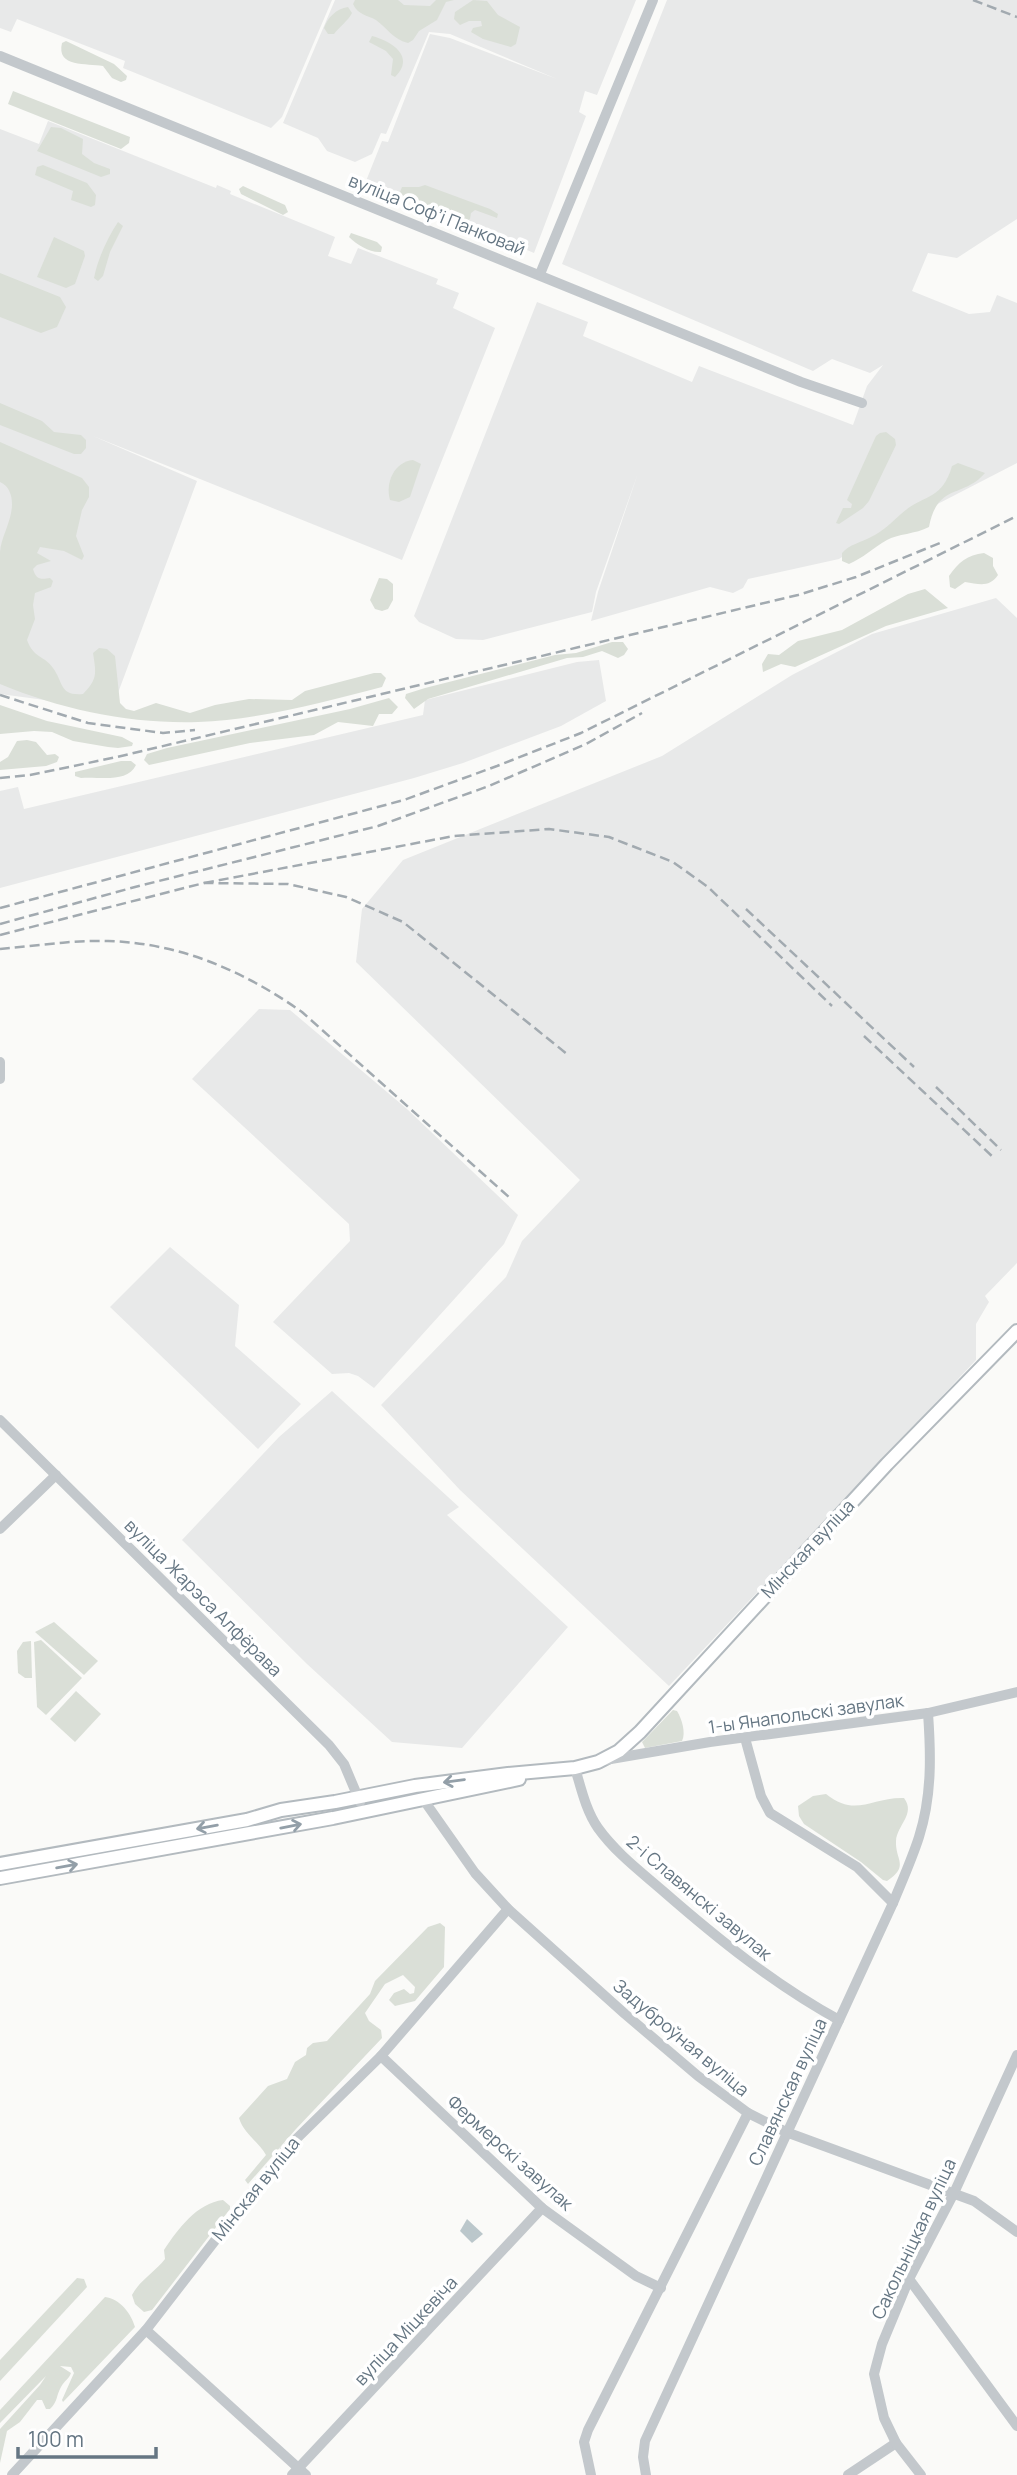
<svg xmlns="http://www.w3.org/2000/svg" width="1017" height="2475" viewBox="0 0 1017 2475" font-family="Manrope,sans-serif">
  <rect width="100%" height="100%" fill="#fafaf8"/>
  <!-- built -->
  <g fill="#e8e9e9">
    <path d="M0,0H332L282,117L271,128L123,68L125,61L17,19L11,32L0,28Z"/>
    <path d="M335,0H636L597,95L585,91L579,112L586,116L534,253L366,181L382,141L388,142L430,34L450,38L557,79L450,34L429,32L386,134L381,133L372,154L355,162L327,151L318,138L283,123Z"/>
    <path d="M667,0H1017V219L957,258L928,253L912,291L969,314L990,312L997,295L1017,303V463L866,541L839,559L748,579L743,588L733,593L710,587L591,621L598,592L638,473L596,592L592,612L483,640L456,639L419,622L414,616L537,302L588,322L583,336L692,382L699,366L853,425L867,386L883,365L870,373L832,359L813,371L562,264Z"/>
    <path d="M48,121L211,186L216,188L217,185L231,191L230,194L335,237L328,256L351,264L358,248L438,279L436,284L459,293L453,308L495,328L402,560L93,436L197,481L112,709L0,694V129L39,144Z"/>
    <path d="M996,598L1017,618V1263L985,1296L989,1302L976,1324V1360L669,1686L460,1490L381,1405L506,1277L522,1241L580,1180L356,962L362,909L403,860L662,756L792,675L872,634Z"/>
    <path d="M599,660L606,701L561,726L463,763L414,778L0,888V791L18,787L24,809L423,715L425,700L577,662Z"/>
    <path d="M259,1009L290,1010L407,1109L518,1215L504,1244L374,1388L358,1376L349,1373L332,1374L273,1322L350,1241L349,1224L192,1079Z"/>
    <path d="M170,1247L239,1305L235,1346L301,1404L258,1449L110,1307Z"/>
    <path d="M332,1391L459,1507L447,1515L568,1627L462,1748L392,1742L307,1664L182,1540L279,1437Z"/>
  </g>
  <!-- green -->
  <g fill="#dadfd7">
    <path d="M355,0H398L404,5L430,6L436,0H454L446,2L437,20L419,31L413,40L408,43C394,40 387,28 376,20C367,15 358,15 353,4Z"/>
    <path d="M473,0L487,1L498,15L520,27L516,44L511,47L483,39L471,32L473,28L482,26L481,21H469L460,25L454,19L455,12Z"/>
    <path d="M348,7L352,13C348,21 339,27 334,34H328L324,28C328,17 336,9 348,7Z"/>
    <path d="M372,36C392,41 416,57 395,77L391,75L393,59L386,51L369,42Z"/>
    <path d="M66,41L114,64L127,76L126,80L121,82L112,78L103,66C87,63 56,68 62,43Z"/>
    <path d="M13,91L130,137L129,143L121,149L8,104Z"/>
    <path d="M51,127L61,128L83,139L82,154L94,163L110,169V174L101,177L37,151Z"/>
    <path d="M43,165L87,183L96,195L95,205L91,207L71,200L73,191L35,175L37,167Z"/>
    <path d="M425,185L490,209L498,214L497,218L475,210L471,213L470,219L463,223L406,199L400,192L402,187H419Z"/>
    <path d="M243,186L285,205L288,212L283,215L241,194L239,189Z"/>
    <path d="M118,222L123,226L110,252L103,276L98,281L94,278C98,258 107,239 118,222Z"/>
    <path d="M351,233L377,242L382,247L381,252C370,253 357,245 349,237Z"/>
    <path d="M54,237L84,251L85,256L75,284L66,288L37,277Z"/>
    <path d="M0,273L60,297L66,307L57,327L41,333L0,317Z"/>
    <path d="M0,403L42,421L54,432L81,435L86,440V448L81,454H74L0,425Z"/>
    <path d="M886,432L895,439L896,445L869,501L863,508L839,524L836,523L843,508H851L852,504L847,500L876,436L880,433Z"/>
    <path d="M0,442L82,478L89,487V497L82,510L76,536L84,556L82,560L64,551L40,547L37,553L51,561L37,565L33,569C36,579 40,580 50,578L53,581L51,587L35,593L33,605L35,619L27,640C34,659 44,655 53,668C64,683 59,696 83,694C98,679 96,673 93,653L99,648L107,649L115,656L120,703L126,709L134,711L156,703L190,713L215,705L249,699L292,700L305,691L374,673H381L386,678L382,687C324,702 258,720 198,722C130,724 63,710 0,684C0,641 0,595 0,552C1,537 12,521 12,504C12,495 9,486 0,482Z"/>
    <path d="M413,460L421,464L410,497L399,502L390,500C385,483 394,462 413,460Z"/>
    <path d="M958,463L985,473C964,498 937,483 929,527C916,534 897,534 887,540C873,548 863,558 849,564L842,561V553C850,544 860,543 871,537C883,531 891,523 901,514C923,494 942,501 952,466Z"/>
    <path d="M984,553L993,558V566L998,575C989,588 979,584 965,582L955,589L950,587L949,576C959,562 967,555 984,553Z"/>
    <path d="M379,578L387,579L393,584V600L388,609L382,611L375,609L370,600Z"/>
    <path d="M925,589L948,608L886,626L795,667L781,664L763,672L762,664L768,654L779,655L798,641L842,630L908,594Z"/>
    <path d="M612,642H623L628,649L624,655L618,658L602,651L583,657L567,658L428,699L414,709L405,698L406,694L425,688L555,655L576,653Z"/>
    <path d="M389,698L398,707L392,714H379L373,726L338,722L314,735L250,743L149,765L144,760L147,754L167,748L350,709Z"/>
    <path d="M0,705L47,721L122,737L133,743L132,746L118,748L108,747L73,741L52,732L34,731L0,734Z"/>
    <path d="M27,740L36,742L47,755L55,754L59,757L57,762L46,766L0,770V762L8,757L17,741Z"/>
    <path d="M121,761H131L136,765C127,784 98,776 81,778L75,776V772Z"/>
    <path d="M54,1622L98,1661L84,1675L35,1632Z"/>
    <path d="M41,1640L82,1678L46,1715L37,1707L34,1642Z"/>
    <path d="M31,1641L32,1678H25L18,1673L17,1651L23,1642Z"/>
    <path d="M76,1691L101,1714L75,1742L50,1719Z"/>
    <path d="M673,1710L677,1711C682,1719 686,1733 682,1741L645,1748L642,1742Z"/>
    <path d="M826,1794C856,1818 871,1797 904,1798C916,1814 897,1825 896,1841C895,1860 910,1866 887,1881L883,1880L861,1862L804,1824L799,1816L798,1806L813,1796Z"/>
    <path d="M440,1923L445,1927L444,1967L415,2001L395,2006L389,2000L394,1993L404,1989L410,1994L414,1993L415,1987L403,1975L385,1984L365,2013L369,2021L381,2030L382,2038L296,2129L248,2184L245,2180L266,2155C258,2141 244,2134 239,2118L268,2086L287,2079L295,2062L306,2055L307,2048L313,2043L327,2041L370,1994L375,1981L428,1927Z"/>
    <path d="M223,2200L230,2206V2209L152,2310L144,2312L135,2304L132,2295C140,2280 155,2272 165,2259L164,2250C178,2229 197,2203 223,2200Z"/>
    <path d="M77,2278L84,2279L87,2287L0,2381V2360Z"/>
    <path d="M105,2297C120,2299 131,2313 135,2327L63,2402L62,2400L74,2373L71,2367L60,2366L71,2373C69,2379 64,2381 61,2387C56,2396 58,2401 50,2409H46L42,2400H37L20,2422L7,2431L0,2463V2429L40,2385L46,2376L0,2423V2410Z"/>
  </g>
  <!-- water -->
  <path fill="#bbc7cb" d="M467,2219L483,2234L472,2243L460,2231Z"/>
  <g fill="none" stroke-linecap="round" stroke-linejoin="round">
    <!-- secondary casing -->
    <g stroke="#b3babf" stroke-width="16">
      <g id="secondary">
        <path d="M0,1864L247,1820L281,1810L335,1802L415,1786L508,1774L575,1768L598,1762L619,1751L640,1732L887,1464L1017,1331"/>
        <path d="M0,1878L333,1818L519,1779"/>
      </g>
    </g>
    <!-- street -->
    <g stroke="#c3c8cc" stroke-width="10">
      <path d="M0,56L801,382L862,403"/>
      <path d="M540,274L653,0"/>
      <path d="M0,1062V1079"/>
      <path d="M0,1420L329,1745L344,1764L360,1802"/>
      <path d="M0,1529L56,1475"/>
      <path d="M745,1738L761,1796L770,1813L857,1867L893,1903"/>
      <path d="M605,1760L710,1742L928,1713L1017,1692"/>
      <path d="M575,1768C581,1788 586,1811 598,1828C616,1853 640,1871 663,1891C718,1939 775,1985 839,2020"/>
      <path d="M423,1799L475,1873L508,1909L625,2014L698,2076L748,2113L786,2132L974,2201L1017,2232"/>
      <path d="M381,2056L542,2208L636,2276L661,2288"/>
      <path d="M909,2279L1017,2426"/>
      <path d="M146,2330L306,2475"/>
      <path d="M12,2475L146,2330L285,2150L381,2056L508,1909"/>
      <path d="M292,2475L542,2208"/>
      <path d="M591,2475L584,2442L588,2430L748,2113"/>
      <path d="M646,2475L643,2457L645,2441L893,1903C902,1881 912,1859 919,1837C932,1796 931,1755 928,1713"/>
      <path d="M848,2475L896,2443"/>
      <path d="M921,2475L896,2443L884,2418L874,2374L882,2344L909,2279L954,2193L1017,2055"/>
    </g>
    <!-- secondary -->
    <use href="#secondary" stroke="#fff" stroke-width="12"/>
    <!-- rail -->
    <g stroke="#a2aab0" stroke-width="2.5" stroke-dasharray="10 5" stroke-linecap="butt">
      <path d="M973,0L1017,17"/>
      <path d="M0,695L88,723L163,733L195,730"/>
      <path d="M0,778L30,775L117,757L798,595L856,577L940,543"/>
      <path d="M204,883L454,836L549,829L609,837L673,862L708,887L832,1006"/>
      <path d="M0,908L404,800L497,766L581,733L1017,516"/>
      <path d="M746,909L914,1067"/>
      <path d="M0,924L135,887L378,826L489,786L586,744L642,713"/>
      <path d="M0,935L204,883L288,884L346,897L403,922L567,1054"/>
      <path d="M0,949C35,946 72,940 108,941C180,943 244,971 302,1012L510,1198"/>
      <path d="M864,1036L994,1158"/>
      <path d="M936,1087L1001,1150"/>
    </g>
  </g>
  <!-- one-way arrows -->
  <defs><path id="oneway-shaft" d="M-6 0H5M1.5-3L5.5 0L1.5 3" fill="none" stroke-width="1.6" stroke-linecap="round" stroke-linejoin="round" transform="scale(1.75)"/></defs>
  <g stroke="#939fa8">
    <use href="#oneway-shaft" transform="translate(454 1781) rotate(172)"/>
    <use href="#oneway-shaft" transform="translate(291 1826) rotate(-11)"/>
    <use href="#oneway-shaft" transform="translate(207 1827) rotate(170)"/>
    <use href="#oneway-shaft" transform="translate(67 1866) rotate(-10)"/>
  </g>
  <g text-anchor="middle" stroke-width="7" stroke-linejoin="round" paint-order="stroke">
    <!-- street labels -->
    <g font-size="18" fill="#657683" stroke="#fff">
      <text transform="translate(437 215) rotate(22)" y="6">вуліца Софʼі Панковай</text>
      <text transform="translate(808 1549) rotate(-47)" y="6">Мінская вуліца</text>
      <text transform="translate(203 1598) rotate(45)" y="6">вуліца Жарэса Алфёрава</text>
      <text transform="translate(806 1714) rotate(-8)" y="6">1-ы Янапольскі завулак</text>
      <text transform="translate(699 1898) rotate(40)" y="6">2-і Славянскі завулак</text>
      <text transform="translate(681 2038) rotate(40)" y="6">Задуброўная вуліца</text>
      <text transform="translate(788 2092) rotate(-65)" y="6">Славянская вуліца</text>
      <text transform="translate(510 2153) rotate(42)" y="6">Фермерскі завулак</text>
      <text transform="translate(256 2189) rotate(-51)" y="6">Мінская вуліца</text>
      <text transform="translate(914 2239) rotate(-65)" y="6">Сакольніцкая вуліца</text>
      <text transform="translate(406 2331) rotate(-47)" y="6">вуліца Міцкевіча</text>
    </g>
  </g>
  <!-- scale -->
  <path d="M18 2447v10h138v-10" fill="none" stroke="#657683" stroke-width="3.5"/>
  <text x="28" y="2447" font-size="21" fill="#657683" stroke="#ffffff" stroke-width="5" paint-order="stroke">100 m</text>
</svg>
